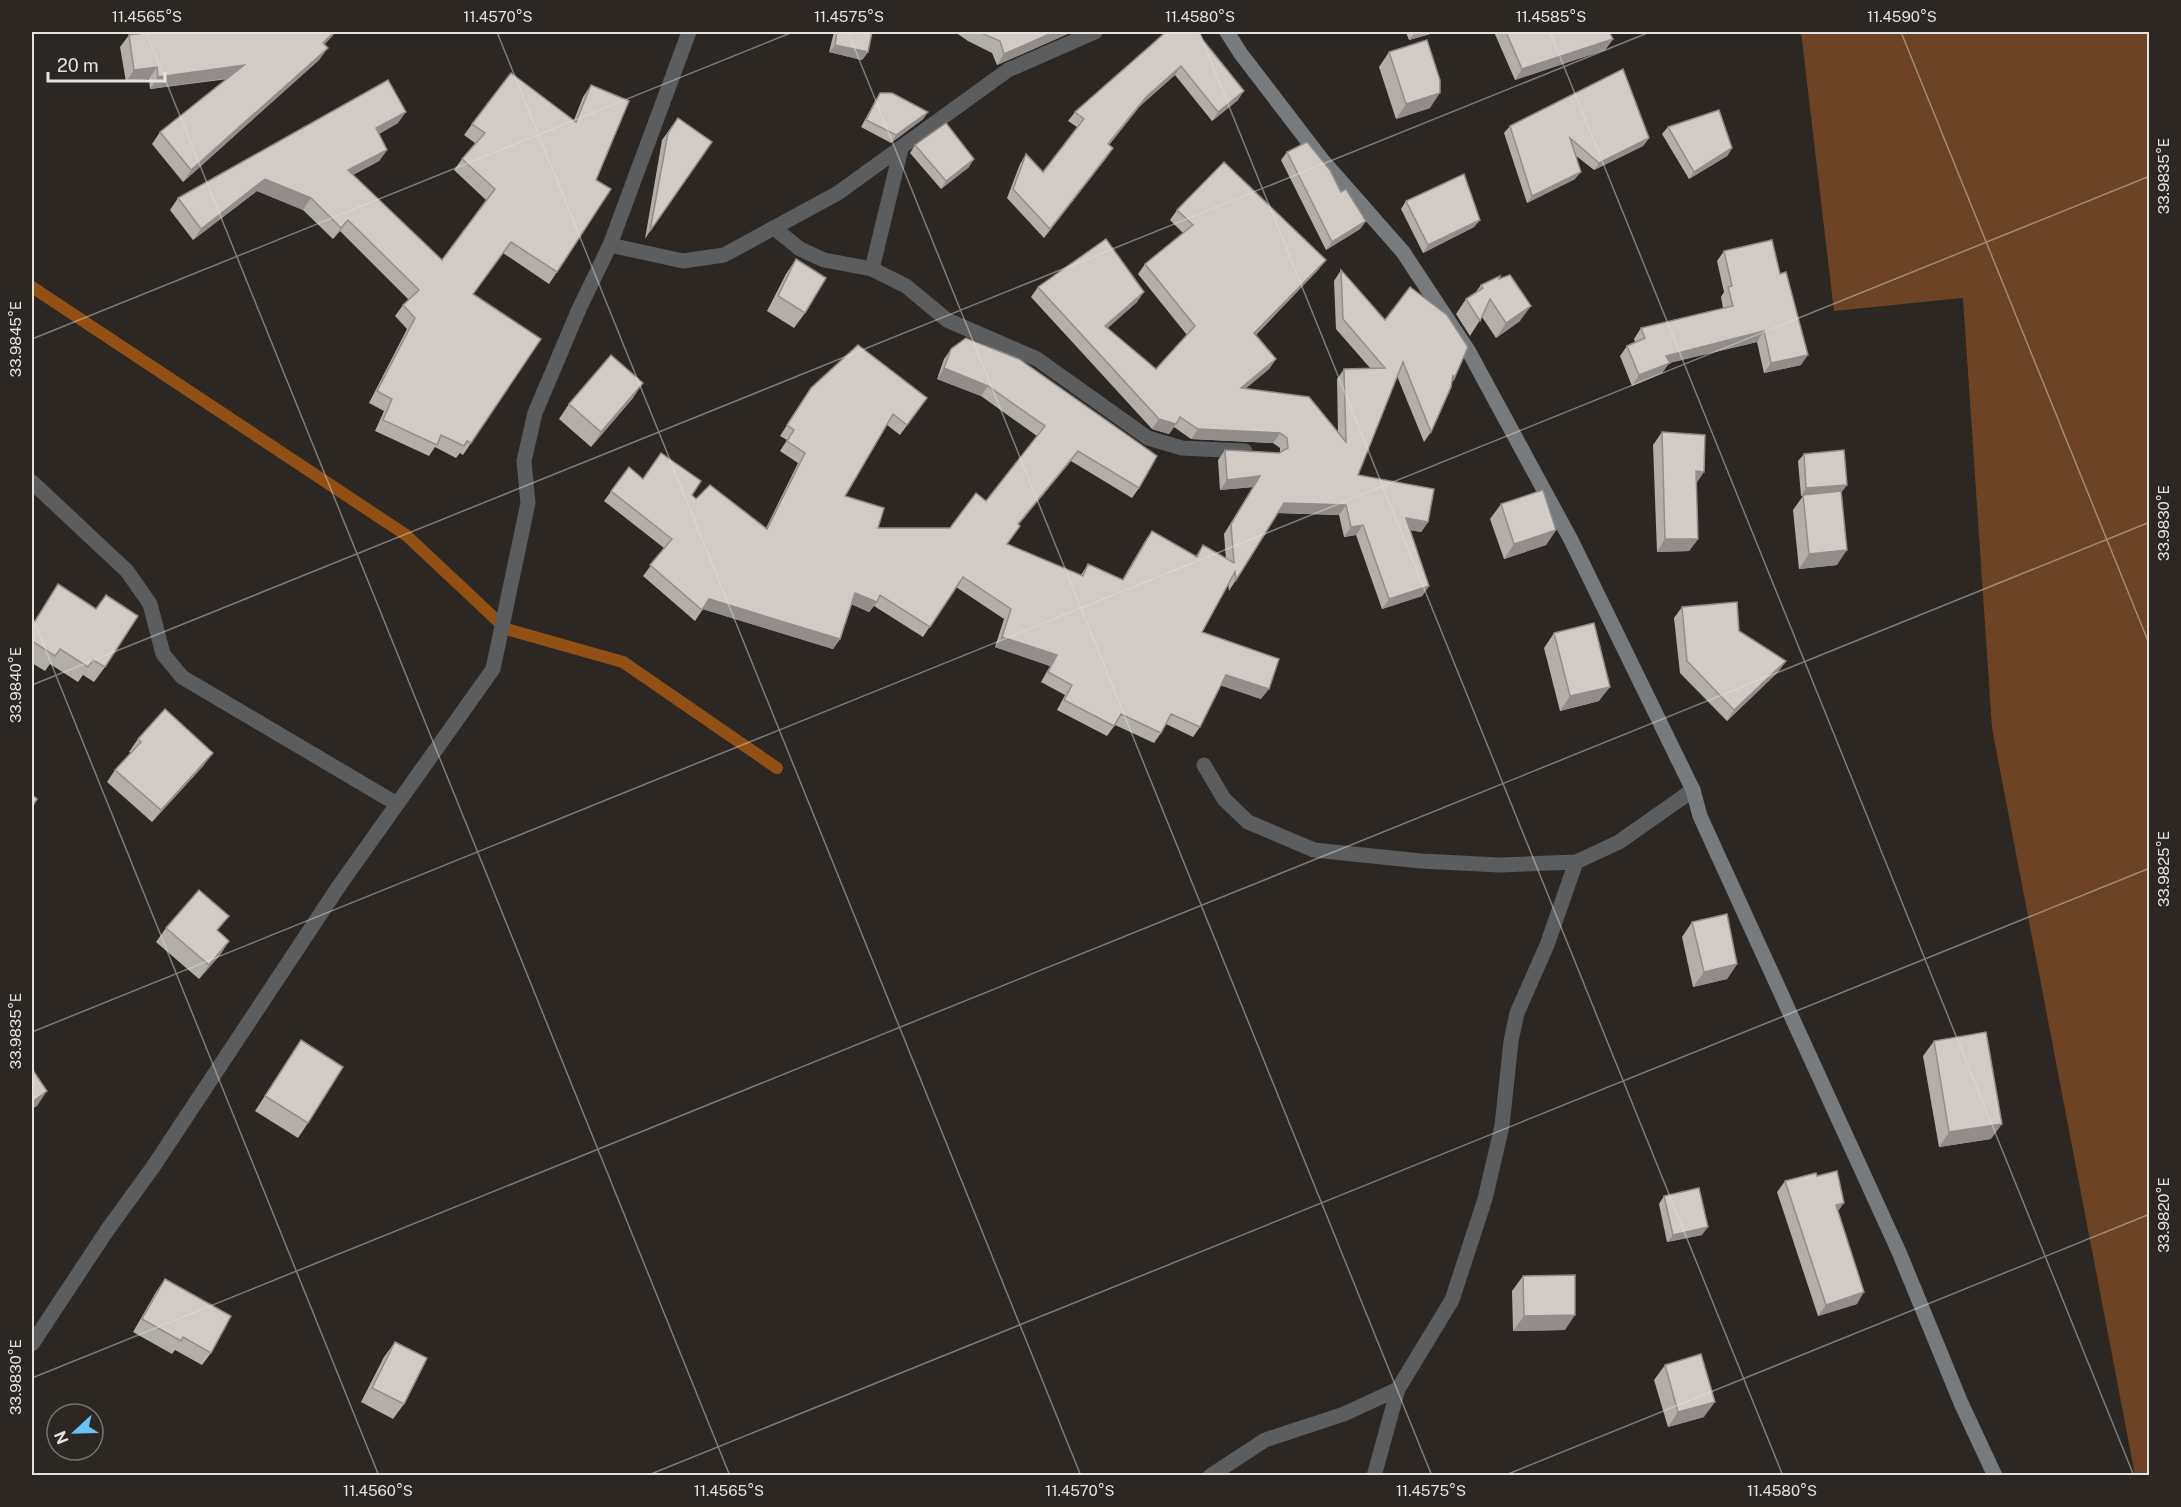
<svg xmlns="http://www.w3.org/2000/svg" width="2181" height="1507" viewBox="0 0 2181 1507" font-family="'Public Sans',sans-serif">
  <rect width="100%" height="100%" fill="#2c2723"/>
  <!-- green -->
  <path fill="#6d4323" d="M1801,32H2149V1475H2135L1992,728L1963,298L1834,311Z"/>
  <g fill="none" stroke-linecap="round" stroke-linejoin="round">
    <!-- stream -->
    <path stroke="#925014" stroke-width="12" d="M32,287L406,535L506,629L623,662L777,768"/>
    <!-- street -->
    <g stroke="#5b5d5f" stroke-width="15">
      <path d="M774,228L800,249L824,260L872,269L906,286L947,320L1037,359L1148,438L1182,448L1245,451"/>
      <path d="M610,245L683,261L724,255L838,193L1008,70L1095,32"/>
      <path d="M872,269L901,149"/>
      <path d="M32,482L127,571L150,604L163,654L182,677L397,804"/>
      <path d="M1204,765L1224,799L1248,822L1314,850L1421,861L1499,865L1576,862L1619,842L1693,790"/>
      <path d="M32,1344L108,1229L153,1167L339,886L493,669L528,503L524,461L535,413L579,309L610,245L689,32"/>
      <path d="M1210,1476L1265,1440L1344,1414L1398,1389"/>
      <path d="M1374,1476L1398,1389L1452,1300L1485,1199L1502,1126L1511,1041L1517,1013L1547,945L1576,862"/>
    </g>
    <!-- secondary -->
    <path stroke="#777b7e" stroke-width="15" d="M1227,32L1241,54L1323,161L1403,252L1469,352L1571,540L1693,790L1700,816L1899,1252L1961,1403L1995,1476"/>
  </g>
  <!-- wall -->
  <g fill="#b4aea9">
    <path d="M834,32H872L868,52L862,60L829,52Z"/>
    <path d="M955,32H1072L997,65L992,53L968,41Z"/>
    <path d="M1406,32H1437L1409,40Z"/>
    <path d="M1494,32H1609L1613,39L1605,50L1515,80Z"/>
    <path d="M129,35L325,44L319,60L183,182L152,144L160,132L228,79L150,89L149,79L126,82L120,47Z"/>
    <path d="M1203,40L1238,100L1212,121L1175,75L1140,106L1109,145L1107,157L1044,238L1007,198L1020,164L1026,154L1043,172L1077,127L1068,121L1075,112Z"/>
    <path d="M1389,52L1430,108L1396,119L1379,67Z"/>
    <path d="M591,85L557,272L549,284L503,253L473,294L541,339L463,455L460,453L456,458L435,447L429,456L375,431L384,411L369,403L407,329L395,316L403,305L409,300L340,231L333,239L303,210L257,191L193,240L170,210L178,198L398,123L379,134L387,150L379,161L353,175L442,260L486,200L454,170L462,159L475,143L464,135L472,124L574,120L583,97Z"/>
    <path d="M880,93L928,112L923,119L891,143L861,127L875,101Z"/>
    <path d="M678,118L650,231L645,239L662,140Z"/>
    <path d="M1510,126L1649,138L1643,146L1594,170L1575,155V179L1527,203L1504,133Z"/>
    <path d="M1668,127L1732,148L1727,156L1689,179L1662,134Z"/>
    <path d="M915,145L969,167L941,189L910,153Z"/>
    <path d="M1287,152L1341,192L1366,221L1360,229L1326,250L1281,160Z"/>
    <path d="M1406,201L1480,220L1474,227L1423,253L1401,209Z"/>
    <path d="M1177,210L1326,260L1318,270L1256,335L1276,359L1269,369L1245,389L1338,433L1337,379L1344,369L1370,368L1336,329L1334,281L1341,270L1385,320L1410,287L1454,379L1451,383L1431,432L1424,442L1397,376L1358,475L1428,522L1421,532L1410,530L1429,586L1422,596L1382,609L1356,535L1344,537L1339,515L1277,513L1229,591L1228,584L1202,632L1261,699L1221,685L1200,727L1193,737L1166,724L1161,733L1154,743L1115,725L1107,736L1057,710L1065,695L1041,682L1050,666L995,647L1004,619L956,587L923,637L874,606L869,612L852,604L840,639L833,649L703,609L695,621L643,576L664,548L604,501L629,467L643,479L692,495L696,499L766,528L798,463L780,451L787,440L780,436L811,388L927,398L900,435L887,425L845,496L878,528H950L986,501L1037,436L981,396L937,379L944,359L951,349L1139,488L1132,498L1071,461L1018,525L1007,544L1081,575L1088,564L1122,580L1145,541L1152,531L1196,556L1203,545L1226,559L1224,534L1253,487L1220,490L1218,460L1225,450L1279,453L1280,452V448L1273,443L1191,439L1174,427L1169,434L1152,429L1031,297L1038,287L1137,302L1107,328L1156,369L1187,335L1138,274L1145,264L1183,233L1170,220Z"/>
    <path d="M1724,251L1801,365L1764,373L1757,342L1669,363L1662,373L1632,386L1620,356L1627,346L1635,342L1634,339L1641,328L1723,308L1721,297L1724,292L1717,261Z"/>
    <path d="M796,259L805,313L794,328L767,311L786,274Z"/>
    <path d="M1499,279L1520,321L1496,338L1482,317L1470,336L1456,314L1466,299L1475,293L1481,285Z"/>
    <path d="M633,398L591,447L559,419L569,404Z"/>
    <path d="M1662,432L1696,483L1698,539L1689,551L1657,552L1653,445Z"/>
    <path d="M1804,454L1841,493L1837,565L1799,569L1793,510L1803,496H1801L1798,461Z"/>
    <path d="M1501,504L1556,530L1546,545L1504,559L1490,519Z"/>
    <path d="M58,584L105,667L94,682L83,675L78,682L50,664L45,671L32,663V625Z"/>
    <path d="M1682,607L1786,661L1778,672L1727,721L1680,673L1674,618Z"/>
    <path d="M1554,633L1599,701L1560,711L1544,648Z"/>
    <path d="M138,739L204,765L152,822L107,782L115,770L131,753L129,752Z"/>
    <path d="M1692,922L1737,964L1727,979L1693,987L1682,937Z"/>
    <path d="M166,928L218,931L229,941L220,955L199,979L156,942Z"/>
    <path d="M301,1040L308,1123L298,1138L255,1111Z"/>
    <path d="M1934,1041L1991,1139L1939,1147L1923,1056Z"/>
    <path d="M1817,1176L1838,1212L1857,1304L1818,1316L1777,1192L1785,1181Z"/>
    <path d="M1664,1196L1702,1235L1667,1242L1659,1204Z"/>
    <path d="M1523,1276L1565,1330L1513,1331L1512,1291Z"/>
    <path d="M165,1279L211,1353L202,1365L175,1350L172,1354L133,1332L156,1292Z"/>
    <path d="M395,1342L404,1404L393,1419L361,1402L384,1357Z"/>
    <path d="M1665,1365L1704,1417L1668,1427L1654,1380Z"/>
  </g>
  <!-- shaded-wall -->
  <g fill="#928d8a">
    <path d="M334,32H336L315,55L323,43Z"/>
    <path d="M1054,32H1072L997,65L1004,54Z"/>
    <path d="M1415,32H1437L1409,40Z"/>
    <path d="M1613,39L1605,50L1515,80L1522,69Z"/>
    <path d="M835,45L868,52L862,60L829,52Z"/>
    <path d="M328,48L319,60L183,182L191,170Z"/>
    <path d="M244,65L236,77L150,89L158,77Z"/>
    <path d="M1181,66L1175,75L1140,106L1102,154L1146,97Z"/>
    <path d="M157,67L149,79L126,82L134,70Z"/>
    <path d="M1244,91L1238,100L1212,121L1218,112Z"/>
    <path d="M1440,93L1430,108L1396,119L1406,104Z"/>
    <path d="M406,112L398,123L368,140L376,128Z"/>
    <path d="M928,112L923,119L891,143L896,135Z"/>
    <path d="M1649,138L1643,146L1594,170L1599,163Z"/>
    <path d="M1113,148L1107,157L1044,238L1050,229Z"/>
    <path d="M1732,148L1727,156L1689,179L1694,172Z"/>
    <path d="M387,150L379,161L340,181L348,170Z"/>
    <path d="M974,159L969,167L941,189L946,181Z"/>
    <path d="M1581,172L1575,179L1527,203L1532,196Z"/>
    <path d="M265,179L311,198L303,210L257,191L193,240L201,229Z"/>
    <path d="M348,220L340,231L333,239L341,228Z"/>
    <path d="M1480,220L1474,227L1423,253L1428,245Z"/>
    <path d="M1366,221L1360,229L1326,250L1332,242Z"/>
    <path d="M1326,260L1318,270L1247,343L1254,333Z"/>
    <path d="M1144,292L1137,302L1098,337L1105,326Z"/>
    <path d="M1531,306L1520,321L1496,338L1506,323Z"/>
    <path d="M1764,331L1757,342L1669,363L1662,373L1632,386L1639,375L1666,356Z"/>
    <path d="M1808,355L1801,365L1764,373L1771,363Z"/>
    <path d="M1276,359L1269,369L1234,398L1241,388Z"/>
    <path d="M944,368L988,386L981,396L937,379Z"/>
    <path d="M643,383L633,398L591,447L601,432Z"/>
    <path d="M1159,419L1176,424L1169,434L1152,429Z"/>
    <path d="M1198,429L1280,433L1273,443L1191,439Z"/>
    <path d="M1078,451L1071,461L1011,534L1018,524Z"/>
    <path d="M1696,471L1704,472L1696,484Z"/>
    <path d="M1260,476L1253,487L1220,490L1227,480Z"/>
    <path d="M1847,485L1841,493L1801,496L1806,488Z"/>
    <path d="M1284,503L1346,505L1339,515L1277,513Z"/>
    <path d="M1406,518L1428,522L1421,532L1399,528Z"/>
    <path d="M1363,525L1356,535L1344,537L1351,527Z"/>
    <path d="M1556,530L1546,545L1504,559L1514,544Z"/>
    <path d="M1665,539H1698L1689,551L1657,552Z"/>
    <path d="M1847,550L1837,565L1799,569L1809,554Z"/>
    <path d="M1429,586L1422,596L1382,609L1389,599Z"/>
    <path d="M855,593L877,602L869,612L848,603Z"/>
    <path d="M709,599L840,639L833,649L702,609Z"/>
    <path d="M1002,637L1057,655L1050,666L995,647Z"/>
    <path d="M1786,661L1778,672L1727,721L1734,710Z"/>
    <path d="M1226,675L1269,689L1261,699L1219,685Z"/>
    <path d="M1610,687L1599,701L1560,711L1570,696Z"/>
    <path d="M213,753L204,765L152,822L161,810Z"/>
    <path d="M229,941L220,955L199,979L209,965Z"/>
    <path d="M1737,964L1727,979L1693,987L1704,972Z"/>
    <path d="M47,1091L37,1106L32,1109V1102Z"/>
    <path d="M2002,1124L1991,1139L1939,1147L1949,1132Z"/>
    <path d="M1844,1203L1836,1214V1205Z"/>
    <path d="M1708,1227L1702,1235L1667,1242L1673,1235Z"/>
    <path d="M1864,1292L1857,1304L1818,1316L1826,1305Z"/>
    <path d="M1575,1315L1565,1330L1513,1331L1524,1316Z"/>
    <path d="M1715,1402L1704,1417L1668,1427L1678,1412Z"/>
  </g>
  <!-- building -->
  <g fill="#d1cac5" stroke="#928d8a" stroke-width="1.5">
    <path d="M153,32H334L323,43L328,48L191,170L160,132L244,65L158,77L157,67L134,70L129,35Z"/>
    <path d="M837,32H872L868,52L835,45Z"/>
    <path d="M979,32H1054L1004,54L1000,41Z"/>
    <path d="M1166,32H1199L1203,40L1244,91L1218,112L1181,66L1146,97L1108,144L1113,148L1050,229L1013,189L1026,154L1043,172L1084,119L1075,112Z"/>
    <path d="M1506,32H1609L1613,39L1522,69Z"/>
    <path d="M1427,40L1440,80V93L1406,104L1389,52Z"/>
    <path d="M1623,69L1649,138L1599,163L1570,138L1581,172L1532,196L1510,126Z"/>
    <path d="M511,73L576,122L591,85L629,101L596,180L611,189L557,272L511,242L473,294L541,339L471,443L467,441L464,446L441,435L437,445L383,420L392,399L377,391L415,318L403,305L419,290L348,220L341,228L311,198L265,179L201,229L178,198L388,80L406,112L376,128L387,150L348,170L442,260L495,189L462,159L485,133L472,124Z"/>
    <path d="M880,93H892L928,112L896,135L866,120Z"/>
    <path d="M1719,110L1732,148L1694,172L1668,127Z"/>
    <path d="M678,118L712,142L650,231L668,133Z"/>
    <path d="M946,123L974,159L946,181L915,145Z"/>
    <path d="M1307,142L1330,170L1341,192L1346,189L1366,221L1332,242L1287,152Z"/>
    <path d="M1224,162L1326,260L1254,333L1276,359L1241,388L1309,397L1346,442L1344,369L1385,368L1343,319L1341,270L1385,320L1410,287L1447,315L1468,347L1454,379L1453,375L1451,387L1431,432L1403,362L1358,475L1434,489L1428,522L1406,518L1429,586L1389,599L1363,525L1351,527L1346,505L1284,503L1236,580L1235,572L1202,632L1279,659L1269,689L1226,675L1200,727L1171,714L1161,733L1121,714L1114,726L1064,700L1072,685L1048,672L1057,655L1002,637L1011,609L963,577L930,627L880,595L877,602L855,593L840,639L709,599L702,610L650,565L672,539L611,491L629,467L643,479L661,453L701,481L692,495L696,499L710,485L767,529L805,453L787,441L794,430L787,425L811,388L858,345L927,398L907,425L893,414L845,496L884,508L878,528H950L976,493L986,501L1045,426L988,386L944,368L951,349L966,338L1019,359L1157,456L1139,488L1078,451L1018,524L1020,526L1007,544L1083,576L1088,564L1123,580L1152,531L1197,557L1203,545L1234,563L1231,524L1260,476L1227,480L1225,450L1279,453L1288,448L1287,438L1280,433L1198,429L1180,417L1176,424L1159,419L1038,287L1106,239L1144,292L1105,326L1156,369L1195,326L1145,264L1193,225L1177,210Z"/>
    <path d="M1464,174L1480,220L1428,245L1406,201Z"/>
    <path d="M1772,240L1780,274L1786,272L1808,355L1771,363L1764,331L1666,356L1670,363L1639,375L1627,346L1645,338L1641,328L1733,306L1728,287L1732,286L1724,251Z"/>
    <path d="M796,259L826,278L805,313L778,296Z"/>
    <path d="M1510,275L1531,306L1506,323L1490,299L1480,321L1466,299L1483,288L1481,285L1500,276L1499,279Z"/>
    <path d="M611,355L643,383L601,432L569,404Z"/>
    <path d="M1662,432L1705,435L1704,472L1696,471L1698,539H1665Z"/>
    <path d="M1844,450L1847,485L1806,488L1804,454Z"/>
    <path d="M1543,490L1556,530L1514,544L1501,504Z"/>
    <path d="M1841,491L1847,550L1809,554L1803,495Z"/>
    <path d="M58,584L96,609L106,595L138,616L105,667L93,660L88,667L60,649L55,656L32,641V626Z"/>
    <path d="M1737,602L1739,631L1786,661L1734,710L1687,661L1682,607Z"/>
    <path d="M1594,623L1610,687L1570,696L1554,633Z"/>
    <path d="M165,709L213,753L161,810L115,770L141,742L138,739Z"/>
    <path d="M32,795L37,799L32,807Z"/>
    <path d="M199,890L229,916L217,930L229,941L209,965L166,928Z"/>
    <path d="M1727,914L1737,964L1704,972L1692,922Z"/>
    <path d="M1986,1032L2002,1124L1949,1132L1934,1041Z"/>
    <path d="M301,1040L343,1067L308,1123L265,1096Z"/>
    <path d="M32,1069L47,1091L32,1102Z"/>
    <path d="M1837,1171L1844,1203L1836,1205L1864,1292L1826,1305L1785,1181L1816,1173L1817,1176Z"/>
    <path d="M1699,1188L1708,1227L1673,1235L1664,1196Z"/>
    <path d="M1575,1275V1315L1524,1316L1523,1276Z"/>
    <path d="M165,1279L231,1316L211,1353L183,1337L181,1341L142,1319Z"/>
    <path d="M395,1342L427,1358L404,1404L372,1388Z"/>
    <path d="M1701,1354L1715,1402L1678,1412L1665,1365Z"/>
  </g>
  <!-- ticks -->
  <path fill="none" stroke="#e5e2df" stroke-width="1.5" stroke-opacity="0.45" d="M146,32L730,1476M497,32L1081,1476M848,32L1432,1476M1199,32L1783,1476M1550,32L2134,1476M1901,32L2150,646M32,339L793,32M32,616L379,1476M32,685L1650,32M32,1032L2150,176M32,1378L2150,522M646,1476L2150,868M1503,1476L2150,1214"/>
  <!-- border -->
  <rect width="2181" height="1507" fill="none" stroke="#2c2723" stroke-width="66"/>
  <!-- north arrow -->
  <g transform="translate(75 1432) rotate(248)"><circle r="28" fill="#2c2723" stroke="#76726e" stroke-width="1.5"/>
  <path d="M0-4.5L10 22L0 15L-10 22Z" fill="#69c3f1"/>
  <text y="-9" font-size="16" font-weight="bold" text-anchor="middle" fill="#e5e2df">N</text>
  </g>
  <!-- scale -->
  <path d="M48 72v9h117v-9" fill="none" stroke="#e5e2df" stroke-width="3"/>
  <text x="57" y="72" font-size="18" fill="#e5e2df" stroke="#2c2723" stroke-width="4.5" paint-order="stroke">20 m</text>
  <rect x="33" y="33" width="2115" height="1441" fill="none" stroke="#e5e2df" stroke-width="2"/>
  <g font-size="15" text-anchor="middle" fill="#e5e2df">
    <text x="147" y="22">11.4565°S</text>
    <text x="498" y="22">11.4570°S</text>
    <text x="849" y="22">11.4575°S</text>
    <text x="1200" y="22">11.4580°S</text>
    <text x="1551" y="22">11.4585°S</text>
    <text x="1902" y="22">11.4590°S</text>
    <text transform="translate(2164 176) rotate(-90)" y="5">33.9835°E</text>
    <text transform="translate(16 339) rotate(-90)" y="5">33.9845°E</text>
    <text transform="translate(2164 523) rotate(-90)" y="5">33.9830°E</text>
    <text transform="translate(16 685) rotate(-90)" y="5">33.9840°E</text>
    <text transform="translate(2164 869) rotate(-90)" y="5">33.9825°E</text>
    <text transform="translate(16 1031) rotate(-90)" y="5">33.9835°E</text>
    <text transform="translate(2164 1215) rotate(-90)" y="5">33.9820°E</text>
    <text transform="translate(16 1377) rotate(-90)" y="5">33.9830°E</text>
    <text x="378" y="1496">11.4560°S</text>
    <text x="729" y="1496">11.4565°S</text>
    <text x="1080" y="1496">11.4570°S</text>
    <text x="1431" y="1496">11.4575°S</text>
    <text x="1782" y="1496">11.4580°S</text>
  </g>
</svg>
